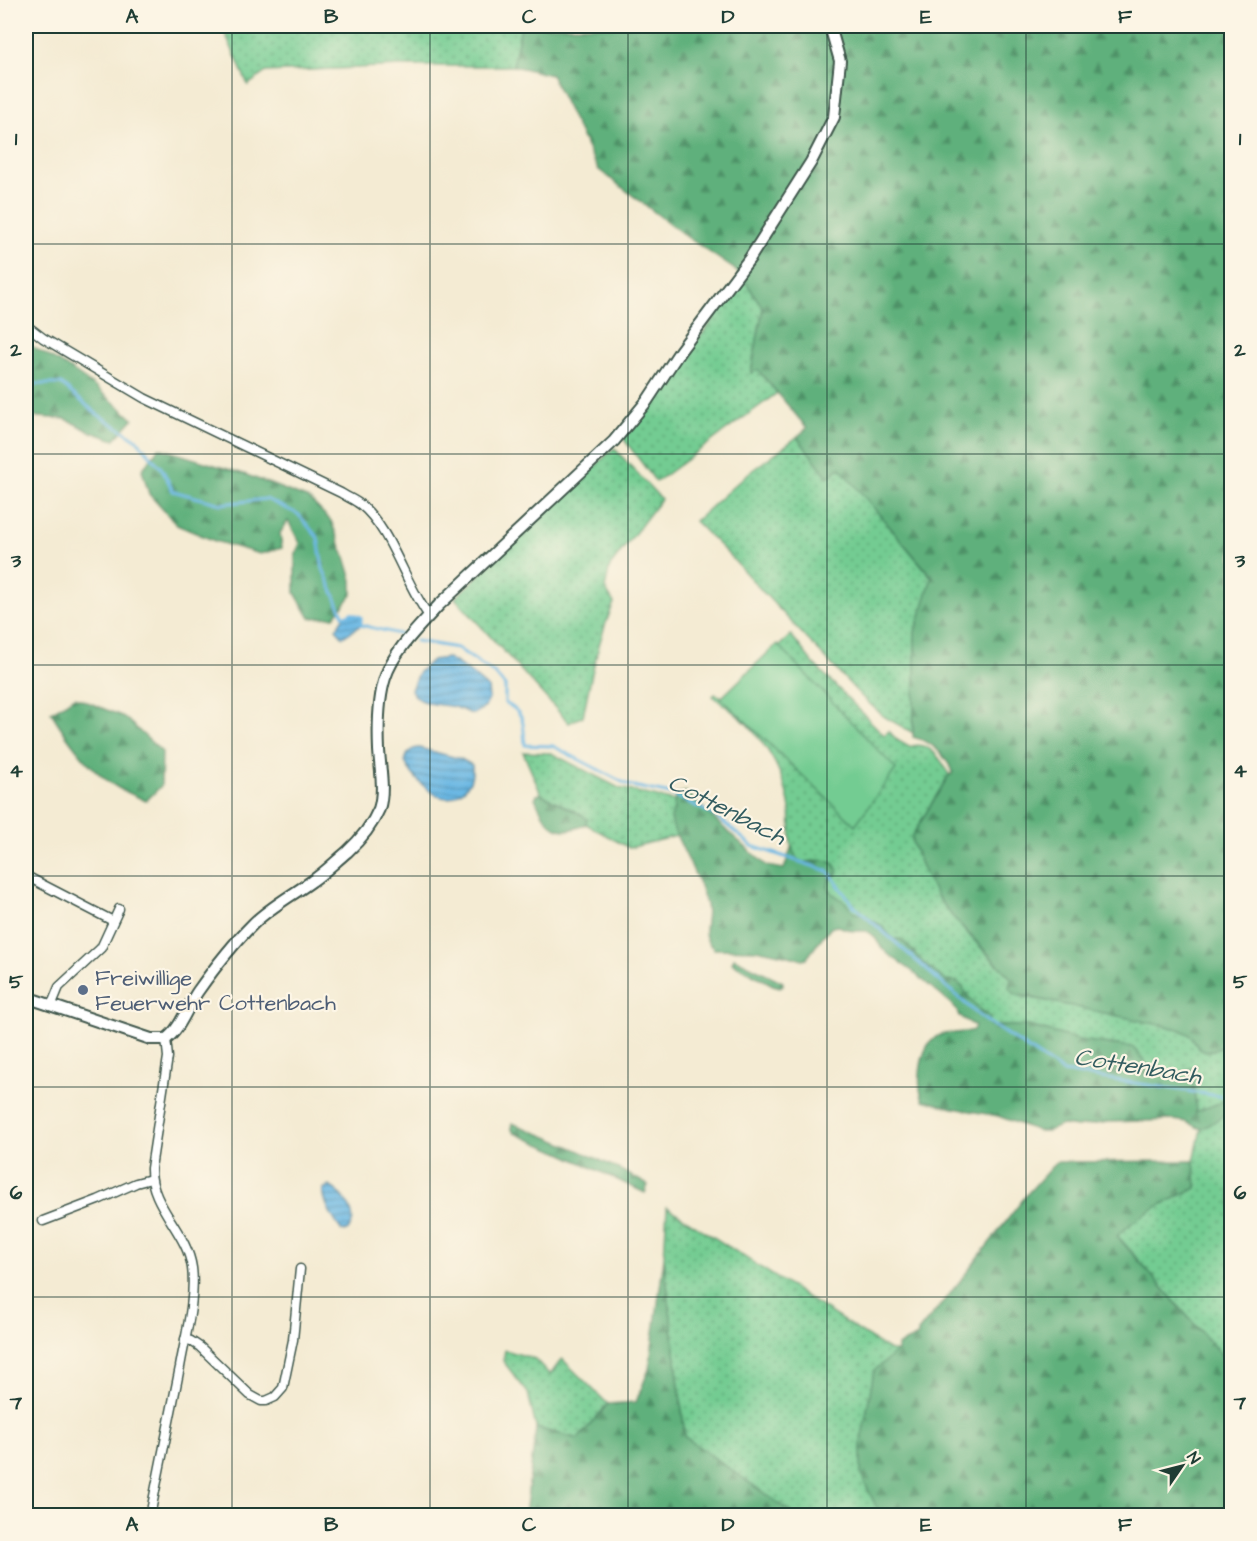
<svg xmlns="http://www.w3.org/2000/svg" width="1257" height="1541" viewBox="0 0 1257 1541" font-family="'Architects Daughter',sans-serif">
  <defs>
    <pattern id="grass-dots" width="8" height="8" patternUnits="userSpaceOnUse" patternTransform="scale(1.5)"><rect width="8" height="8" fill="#73cc92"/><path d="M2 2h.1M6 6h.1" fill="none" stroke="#5ea778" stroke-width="1.8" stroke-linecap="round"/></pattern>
    <pattern id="forest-firs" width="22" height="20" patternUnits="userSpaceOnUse" patternTransform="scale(1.5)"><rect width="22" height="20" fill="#5eb07c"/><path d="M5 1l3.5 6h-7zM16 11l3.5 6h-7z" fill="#4d9066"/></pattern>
    <pattern id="water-rules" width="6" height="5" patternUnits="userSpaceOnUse" patternTransform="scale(1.5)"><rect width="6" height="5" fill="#6ab8e4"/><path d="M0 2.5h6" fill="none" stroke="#5797ba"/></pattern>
  </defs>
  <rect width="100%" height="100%" fill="#fcf5e5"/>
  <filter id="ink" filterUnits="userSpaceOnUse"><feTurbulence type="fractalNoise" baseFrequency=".0167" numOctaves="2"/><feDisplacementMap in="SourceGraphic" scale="12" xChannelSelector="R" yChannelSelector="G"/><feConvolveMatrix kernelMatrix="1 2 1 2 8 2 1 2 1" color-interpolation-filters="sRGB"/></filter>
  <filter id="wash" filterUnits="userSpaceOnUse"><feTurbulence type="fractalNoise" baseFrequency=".008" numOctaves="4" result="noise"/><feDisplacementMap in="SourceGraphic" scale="24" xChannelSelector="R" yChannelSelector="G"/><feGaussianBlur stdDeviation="1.35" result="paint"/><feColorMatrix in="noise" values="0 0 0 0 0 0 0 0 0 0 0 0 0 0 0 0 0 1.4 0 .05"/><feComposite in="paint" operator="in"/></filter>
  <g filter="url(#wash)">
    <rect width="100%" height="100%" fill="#f4ebd3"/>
    <!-- grass -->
    <g fill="url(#grass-dots)" stroke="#498463" stroke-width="1.5">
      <path d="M222,26H521L513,66H401L266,72L248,85Z"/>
      <path d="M744,279L763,308L751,372L758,369L777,393L656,482L623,438L645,415L692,347Z"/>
      <path d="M797,437L828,476L840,467L932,578L915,632V671L913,733L883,716L861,696L764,593L729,555L695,521L746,475Z"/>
      <path d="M614,448L661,499L610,566L605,588L614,603C598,639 591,678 583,716L569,723L455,598Z"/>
      <path d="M791,635L813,663L884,735L889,731L897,740L909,747C929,739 942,760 949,775L912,836C912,845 916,854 920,862C939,909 976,943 1011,978L1009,988L1015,994L1020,996L1094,1010L1179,1029L1190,1035L1201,1050L1206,1052L1231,1045V1098L1196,1113L1177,1076C1148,1080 1149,1063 1132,1047L1079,1040L1029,1026H991L973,1002L953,981H946L924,964L905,943L893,939L882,926L862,914L854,913L850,910L846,903L832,893L828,887L830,878L836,875L819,860C811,861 799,865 794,856C788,845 792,822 790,809C785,777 769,747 746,723C736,714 724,705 713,696L715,694L723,697Z"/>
      <path d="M523,752L551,753L619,788L675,801C673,819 669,818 677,836L629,848L586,824L587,819L582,815L541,794Z"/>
      <path d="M1231,1112V1366L1117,1235L1134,1220L1154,1208L1196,1188L1194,1161L1201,1129C1212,1125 1220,1116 1231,1112Z"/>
      <path d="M667,1207L890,1351H897L861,1474L880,1514L792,1515V1513L685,1437L664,1258Z"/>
      <path d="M505,1350L535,1359L550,1375L562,1359L608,1404L578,1439L536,1428L528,1393L503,1361Z"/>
    </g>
    <!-- forest -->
    <g fill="url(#forest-firs)" stroke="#3e7658" stroke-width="1.5">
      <path d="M521,26H1231V1045L1206,1052L1201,1050L1190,1035L1179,1029L1015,994L1009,988L1011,978L952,916L937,896L925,874L912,842V836L949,775L953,772C944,754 933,742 913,737L915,671V632L932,577L840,468L828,477L797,437L807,428L758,370L751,373L763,308L743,278L734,269L687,237L598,169L551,75L513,66Z"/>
      <path d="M26,342C40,352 55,359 70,369C93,384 113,401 133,419L114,440L91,432L66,419L26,416Z"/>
      <path d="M159,448L244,474L309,499L331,521L345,557L352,580V595L334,617L310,618L295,593V557L300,543L288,521L280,533L282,548L260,554L215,541L177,525L149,494L142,470Z"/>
      <path d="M75,697L124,717L162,752L161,786L146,801C138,797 129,793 120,789C91,773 68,740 51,712Z"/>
      <path d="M686,792L725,829L767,866L784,869L792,845C798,883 827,843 838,871L836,875L830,878L828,887L832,893L846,903L854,913L862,914L882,926L893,939H900L905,943L924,964L946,981C964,980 962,990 972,1001C977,1007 984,1012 990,1018L988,1023L991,1026H1029L1079,1040L1132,1047C1137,1051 1140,1056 1144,1061C1160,1083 1172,1078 1193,1067L1196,1112L1231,1098V1112C1220,1116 1212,1125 1201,1129L1186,1122L1174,1120L1108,1122L1077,1127L1062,1125L1048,1131H1038L998,1116L953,1108L923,1100C916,1084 920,1047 936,1037C947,1030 962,1035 973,1030L975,1026L959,1016L957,1011L951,1004L912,971L888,954L881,947L874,936L866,931H853L838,926L832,927L823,936L807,958L802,959L761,950L714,949C697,933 710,923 706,905C700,878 683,853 673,827L671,818L674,809L675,796L677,794Z"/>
      <path d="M541,794L582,815L587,819L586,824C557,839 546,824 535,798L537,795Z"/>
      <path d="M734,958L783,982V985L780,987L773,985L732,963Z"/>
      <path d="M512,1123C558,1141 605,1160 648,1185L645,1193L563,1154L514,1133L511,1128Z"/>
      <path d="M1194,1161L1196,1188C1168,1201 1140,1213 1117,1236L1231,1366V1515H880L861,1474V1442L874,1371L897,1351V1346L918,1336V1332L960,1281L1028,1193L1056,1162Z"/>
      <path d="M664,1258L685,1437L792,1513V1515H525L536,1428L578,1439L608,1404L636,1402L649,1369Z"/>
    </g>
    <!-- pitch -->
    <path fill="#73cc92" stroke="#498463" stroke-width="1.5" d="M777,644L896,769L855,825L721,698Z"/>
    <!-- water -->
    <g fill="url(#water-rules)" stroke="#447a8c" stroke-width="1.5">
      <path d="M351,613L361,617V625L343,637L336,629L344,617Z"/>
      <path d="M448,658L466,669L488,688L489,699L485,707L474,714C467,713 461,709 455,707C438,703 420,707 411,690L418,673L432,660Z"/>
      <path d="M419,748L461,759L472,765C473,776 470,785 462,791C458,794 453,797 449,798C432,799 411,775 405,762C407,753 409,749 419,748Z"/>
      <path d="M329,1186C343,1193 362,1217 347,1231H342C333,1219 324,1204 323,1189Z"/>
    </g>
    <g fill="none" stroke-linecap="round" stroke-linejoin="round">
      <!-- stream -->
      <g stroke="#6ab8e4" stroke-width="3">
        <path d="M26,384H61L97,414L136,439L162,469L173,491L221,504L266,499L298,514L318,538L323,569L344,617L351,613L361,617V625L403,635"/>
        <path d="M416,641L457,648L495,674L505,686V703C526,713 523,724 525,745L553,746L628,785L671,794L716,816L752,846L828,871L854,906L982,1018L1063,1072L1232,1098"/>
      </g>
    </g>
  </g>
  <g filter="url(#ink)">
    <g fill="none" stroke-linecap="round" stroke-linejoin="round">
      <!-- minor casing -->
      <g stroke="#3f574c" stroke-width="11">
        <g id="minor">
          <path d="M26,325L43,338L144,398L341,493C347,497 355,500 361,505C391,529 405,584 429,616"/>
          <path d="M26,877H28L113,921"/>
          <path d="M52,1004L59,987L101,948L119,909"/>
          <path d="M43,1221L98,1200L136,1183L151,1179"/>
          <path d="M185,1339L191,1341L200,1347L250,1395L261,1401H266L275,1397L283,1388L293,1340L300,1269"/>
          <path d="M150,1516C160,1466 170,1417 180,1367C185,1338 196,1298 192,1268C187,1231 150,1206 151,1168L168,1057L166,1039"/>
        </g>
      </g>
      <!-- tertiary casing -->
      <g stroke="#3f574c" stroke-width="14">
        <path id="tertiary" d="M26,997L151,1039H166C180,1030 188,1005 198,991C215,967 233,944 253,924C270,907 293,895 312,881C324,873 335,862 347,852C360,840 372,826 379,809C385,790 380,769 379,750C378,727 378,700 385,678C394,650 419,627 439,605L614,441L647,401L680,351L750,258L811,162L834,117L840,61L830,26"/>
      </g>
      <!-- minor -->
      <use href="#minor" stroke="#fff" stroke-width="8"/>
      <!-- tertiary -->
      <use href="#tertiary" stroke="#fff" stroke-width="10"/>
    </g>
  </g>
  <!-- grid -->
  <path fill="none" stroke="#1f3d34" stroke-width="1.5" stroke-opacity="0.55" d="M232,26V1516M430,26V1516M628,26V1516M827,26V1516M1026,26V1516M26,244H1232M26,454H1232M26,665H1232M26,876H1232M26,1087H1232M26,1297H1232"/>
  <!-- markers -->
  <circle fill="#5c6f8a" stroke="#fcf5e5" stroke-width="2" cx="83" cy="990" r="6"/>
  <g text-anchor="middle" stroke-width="4.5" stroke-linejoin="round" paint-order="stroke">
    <!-- service labels -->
    <g font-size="22" fill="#4e5e75" stroke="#fcf5e5" text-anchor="start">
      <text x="95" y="985">Freiwillige<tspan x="95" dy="25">Feuerwehr Cottenbach</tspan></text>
    </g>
    <!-- water labels -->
    <g font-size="24" font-style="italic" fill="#325c60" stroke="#fcf5e5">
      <text transform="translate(727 809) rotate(27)" y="8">Cottenbach</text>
      <text transform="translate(1138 1066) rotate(9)" y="8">Cottenbach</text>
    </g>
  </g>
  <!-- margin -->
  <rect width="1257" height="1541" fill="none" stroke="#fcf5e5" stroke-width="66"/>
  <!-- north arrow -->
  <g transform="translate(1182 1466) rotate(55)" stroke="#fcf5e5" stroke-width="4.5" paint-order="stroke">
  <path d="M0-4.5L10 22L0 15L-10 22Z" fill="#1f3d34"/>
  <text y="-9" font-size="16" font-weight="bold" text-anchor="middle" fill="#1f3d34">N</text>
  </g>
  <rect x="33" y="33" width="1191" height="1475" fill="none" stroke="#1f3d34" stroke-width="2"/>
  <g font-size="20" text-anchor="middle" font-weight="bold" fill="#1f3d34">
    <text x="132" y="23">A</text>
    <text x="331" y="23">B</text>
    <text x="529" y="23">C</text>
    <text x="728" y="23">D</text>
    <text x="926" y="23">E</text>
    <text x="1125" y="23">F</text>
    <text x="16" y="145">1</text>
    <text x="1240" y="145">1</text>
    <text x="16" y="356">2</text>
    <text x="1240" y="356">2</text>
    <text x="16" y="567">3</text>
    <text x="1240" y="567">3</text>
    <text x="16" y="777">4</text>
    <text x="1240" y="777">4</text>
    <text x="16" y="988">5</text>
    <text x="1240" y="988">5</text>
    <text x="16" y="1199">6</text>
    <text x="1240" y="1199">6</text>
    <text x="16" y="1409">7</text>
    <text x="1240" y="1409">7</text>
    <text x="132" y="1531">A</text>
    <text x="331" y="1531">B</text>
    <text x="529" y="1531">C</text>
    <text x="728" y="1531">D</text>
    <text x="926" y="1531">E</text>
    <text x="1125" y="1531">F</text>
  </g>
</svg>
